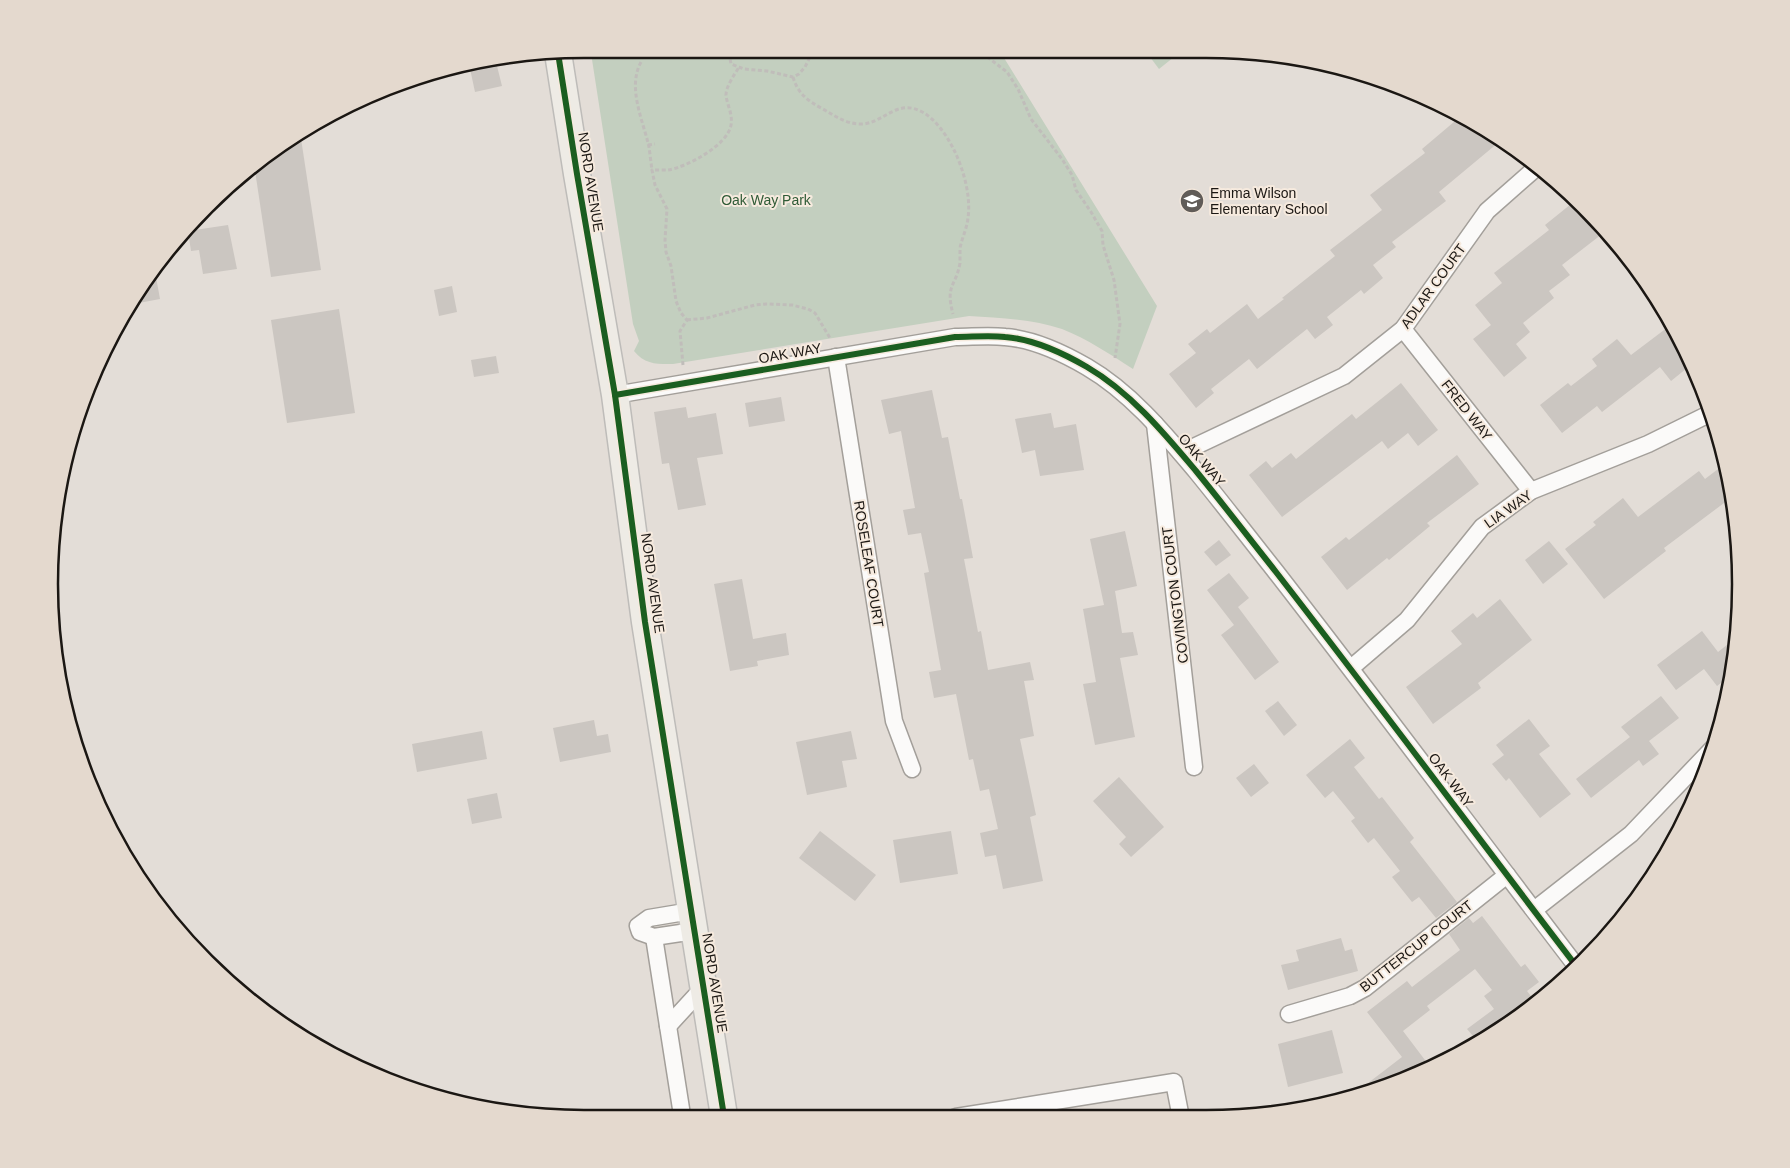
<svg xmlns="http://www.w3.org/2000/svg" width="1790" height="1168" viewBox="0 0 1790 1168" font-family="Arial,sans-serif">
  <rect width="100%" height="100%" fill="#e3ddd7"/>
  <!-- green -->
  <g fill="#c3cfbf">
    <path d="M591,53H1001L1157,306L1133,369C1110,354 1087,339 1062,329C1032,319 999,318 969,316L673,364C658,364 645,365 634,351L639,341L633,324Z"/>
    <path d="M1147,53H1179L1159,69Z"/>
  </g>
  <!-- building -->
  <g fill="#cbc6c1">
    <path d="M495,58L502,86L475,92L469,64Z"/>
    <path d="M1461,116L1499,142L1439,192L1446,201L1392,242L1396,247L1373,265L1383,278L1364,294L1361,290L1327,317L1333,325L1315,339L1307,329L1257,369L1249,359L1211,389L1214,393L1196,408L1169,374L1196,353L1188,344L1207,329L1210,333L1247,304L1258,319L1284,299L1282,298L1335,256L1330,250L1382,210L1370,195L1425,153L1422,149Z"/>
    <path d="M300,132L321,270L271,277L254,164L286,139Z"/>
    <path d="M1576,200L1606,231L1562,265L1570,275L1549,291L1554,298L1523,323L1530,332L1516,344L1527,358L1504,377L1473,339L1491,325L1475,305L1502,283L1494,273L1549,230L1545,225Z"/>
    <path d="M228,225L237,269L203,274L199,250L191,251L188,231Z"/>
    <path d="M154,266L160,299L128,305Z"/>
    <path d="M452,286L457,312L439,316L434,290Z"/>
    <path d="M339,309L355,413L287,423L271,320Z"/>
    <path d="M1672,324L1686,347L1692,364L1671,381L1660,367L1602,412L1597,406L1562,433L1540,405L1568,383L1571,386L1597,366L1592,359L1617,339L1631,355Z"/>
    <path d="M496,356L499,373L474,377L471,360Z"/>
    <path d="M1401,383L1438,430L1418,446L1408,433L1388,449L1382,441L1282,517L1249,475L1266,461L1272,468L1291,453L1296,459L1352,414L1356,419Z"/>
    <path d="M932,390L942,438L948,437L960,499H962L973,558L964,559L978,632L981,631L988,670L1030,662L1034,680L1024,681L1034,736L1020,739L1036,815L1030,817L1043,881L1003,889L996,855L985,857L980,833L998,829L989,789L980,791L973,759L969,760L956,694L934,698L929,672L941,670L924,573L929,572L921,533L908,535L903,510L915,508L901,431L889,434L881,400Z"/>
    <path d="M781,397L785,421L749,427L745,403Z"/>
    <path d="M686,407L688,418L716,413L723,454L697,458L706,505L678,510L669,463L662,464L654,412Z"/>
    <path d="M1051,413L1054,428L1076,424L1084,470L1040,476L1035,450L1022,453L1015,419Z"/>
    <path d="M1457,455L1479,484L1427,523L1430,526L1389,560L1387,558L1347,590L1321,557L1346,537L1349,540Z"/>
    <path d="M1726,463L1732,497L1664,548L1666,551L1604,599L1565,549L1596,525L1593,522L1623,498L1638,517L1699,471L1705,479Z"/>
    <path d="M1125,531L1137,586L1115,591L1122,633L1133,632L1138,655L1120,658L1135,737L1095,745L1083,684L1096,682L1083,609L1104,605L1090,539Z"/>
    <path d="M1219,540L1231,555L1216,566L1204,552Z"/>
    <path d="M1549,541L1568,564L1543,584L1525,560Z"/>
    <path d="M1229,573L1249,598L1238,607L1279,662L1255,680L1221,635L1234,625L1207,590Z"/>
    <path d="M742,579L753,639L786,633L789,655L757,661L758,666L730,671L714,584Z"/>
    <path d="M1500,599L1532,640L1478,683L1481,688L1433,724L1406,687L1462,644L1451,631L1473,613L1477,618Z"/>
    <path d="M1702,631L1718,652L1737,637V654L1732,674L1717,686L1704,669L1676,690L1657,665Z"/>
    <path d="M1661,696L1679,718L1649,741L1659,754L1643,766L1639,760L1591,798L1576,779L1630,737L1621,727Z"/>
    <path d="M1278,701L1297,725L1284,736L1265,711Z"/>
    <path d="M1529,719L1550,746L1539,754L1571,794L1540,818L1509,778L1506,781L1492,764L1504,755L1496,745Z"/>
    <path d="M594,720L597,736L608,734L611,752L560,762L553,728Z"/>
    <path d="M482,731L487,759L417,772L412,744Z"/>
    <path d="M851,731L857,759L842,761L847,787L807,795L796,742Z"/>
    <path d="M1350,739L1365,758L1354,767L1379,799L1382,797L1414,838L1410,842L1457,902L1436,918L1419,897L1412,902L1392,877L1400,871L1374,838L1368,843L1351,821L1355,818L1333,791L1325,798L1306,775Z"/>
    <path d="M1254,764L1269,783L1251,797L1236,778Z"/>
    <path d="M1119,777L1164,827L1131,857L1119,844L1126,837L1093,801Z"/>
    <path d="M497,793L502,818L472,824L467,799Z"/>
    <path d="M820,831L876,875L855,901L799,858Z"/>
    <path d="M951,831L958,874L900,883L893,840Z"/>
    <path d="M1482,916L1521,967L1525,964L1539,982L1527,991L1537,1004L1478,1042L1467,1029L1494,1009L1484,996L1492,990L1475,969L1427,1006L1430,1010L1403,1031L1431,1068L1357,1096L1355,1093L1402,1057L1367,1012L1407,981L1412,987L1460,950L1449,934L1469,918L1473,923Z"/>
    <path d="M1341,938L1345,951L1352,949L1358,971L1288,990L1281,965L1299,961L1296,950Z"/>
    <path d="M1332,1030L1343,1073L1288,1087L1278,1044Z"/>
  </g>
  <g fill="none" stroke-linecap="round" stroke-linejoin="round">
    <!-- minor casing -->
    <g stroke="#a39f9a" stroke-width="19">
      <g id="minor">
        <path d="M1403,329L1531,491"/>
        <path d="M836,357L894,721L912,769"/>
        <path d="M615,395L955,337C972,337 989,335 1005,337C1033,339 1063,353 1087,367C1130,392 1164,433 1196,471C1223,504 1249,538 1276,572C1377,702 1476,835 1577,967"/>
        <path d="M1155,424L1194,767"/>
        <path d="M1181,453L1344,376L1403,329L1487,211L1537,167"/>
        <path d="M1351,668L1407,620L1482,527L1531,491L1648,444L1711,413"/>
        <path d="M1534,910L1631,834L1715,746"/>
        <path d="M691,911L649,918L638,926L640,932L654,937L694,931"/>
        <path d="M654,937L682,1115"/>
        <path d="M1289,1014L1350,996L1365,988L1507,875"/>
        <path d="M668,1026L703,988"/>
        <path d="M956,1117L1174,1082L1181,1118"/>
      </g>
    </g>
    <!-- primary casing -->
    <g stroke="#bebcb9" stroke-width="29">
      <path id="primary" d="M558,53L577,174L615,395L645,622L724,1116"/>
    </g>
    <!-- path -->
    <g stroke="#c0bdba" stroke-width="3" stroke-dasharray="4 2.5" stroke-linecap="butt">
      <path d="M718,53L729,55"/>
      <path d="M729,53L731,64L744,69L767,71L793,77L799,74L805,67L812,53"/>
      <path d="M982,53L1007,72L1018,89L1031,119L1062,159L1072,175L1076,190L1091,212L1102,231L1103,245L1114,280L1120,324L1115,358"/>
      <path d="M699,55L704,53"/>
      <path d="M641,62C627,88 643,120 649,147C650,154 651,163 652,170"/>
      <path d="M793,77C798,94 808,101 823,109C835,116 846,124 861,124C874,124 884,115 896,110C923,99 945,131 955,152C964,171 971,197 968,218C967,228 962,238 960,248C960,253 960,258 960,263C956,287 945,284 953,314"/>
      <path d="M648,145L655,144"/>
      <path d="M687,320L707,318L755,305L767,304L792,305L808,309L815,313L830,338"/>
      <path d="M683,365L680,331L687,320L681,313L676,301L671,266L666,252L665,240L667,209L655,185L652,170C657,170 663,170 668,170C687,167 728,145 731,125C733,114 727,105 726,95C726,86 735,74 739,67"/>
    </g>
    <!-- minor -->
    <use href="#minor" stroke="#fbfaf9" stroke-width="16"/>
    <!-- primary -->
    <use href="#primary" stroke="#eeebe5" stroke-width="26"/>
    <!-- cycleway casing -->
    <g stroke="#f6eade" stroke-width="9">
      <g id="cycleway">
        <path d="M558,53L577,174L615,395L645,622L724,1116"/>
        <path d="M615,395L955,337C972,337 989,335 1005,337C1033,339 1063,353 1087,367C1130,392 1164,433 1196,471C1223,504 1249,538 1276,572C1377,702 1476,835 1577,967"/>
      </g>
    </g>
    <!-- cycleway -->
    <use href="#cycleway" stroke="#1b5e20" stroke-width="6"/>
  </g>
  <!-- icons -->
  <defs>
    <g id="school-disc" transform="scale(1.25)"><circle r="9.5" fill="#615c58" stroke="#f6eade"/><path d="M0-5L7-2L0 1L-7-2ZM-4 1L0 2.5L4 1V4Q0 6-4 4Z" fill="#fff"/></g>
  </defs>
  <g fill-rule="evenodd">
    <use href="#school-disc" x="1192" y="201"/>
  </g>
  <g text-anchor="middle" stroke-width="4" stroke-linejoin="round" paint-order="stroke">
    <!-- street labels -->
    <g font-size="14" fill="#1b1713" stroke="#f6eade">
      <text transform="translate(591 182) rotate(81)" y="5">NORD AVENUE</text>
      <text transform="translate(1433 286) rotate(-54)" y="5">ADLAR COURT</text>
      <text transform="translate(790 353) rotate(-10)" y="5">OAK WAY</text>
      <text transform="translate(1467 410) rotate(52)" y="5">FRED WAY</text>
      <text transform="translate(1202 460) rotate(50)" y="5">OAK WAY</text>
      <text transform="translate(1508 509) rotate(-35)" y="5">LIA WAY</text>
      <text transform="translate(869 564) rotate(81)" y="5">ROSELEAF COURT</text>
      <text transform="translate(653 583) rotate(82)" y="5">NORD AVENUE</text>
      <text transform="translate(1175 595) rotate(-97)" y="5">COVINGTON COURT</text>
      <text transform="translate(1451 780) rotate(53)" y="5">OAK WAY</text>
      <text transform="translate(1416 946) rotate(-38)" y="5">BUTTERCUP COURT</text>
      <text transform="translate(715 983) rotate(81)" y="5">NORD AVENUE</text>
    </g>
    <!-- poi labels -->
    <g font-size="14" fill="#1b1713" stroke="#f6eade" text-anchor="start">
      <text x="1210" y="198">Emma Wilson<tspan x="1210" dy="16">Elementary School</tspan></text>
    </g>
    <!-- park labels -->
    <g font-size="14" fill="#2f5b36" stroke="#f6eade">
      <text x="766" y="205">Oak Way Park</text>
    </g>
  </g>
  <!-- crop -->
  <path d="M0 0H1790V1168H0ZM584 58H1206A526 526 0 0 1 1732 584V584A526 526 0 0 1 1206 1110H584A526 526 0 0 1 58 584V584A526 526 0 0 1 584 58Z" fill="#e4d9ce" fill-rule="evenodd"/>
  <path fill="none" stroke="#1b1713" stroke-width="2.5" d="M584 58H1206A526 526 0 0 1 1732 584V584A526 526 0 0 1 1206 1110H584A526 526 0 0 1 58 584V584A526 526 0 0 1 584 58Z"/>
</svg>
